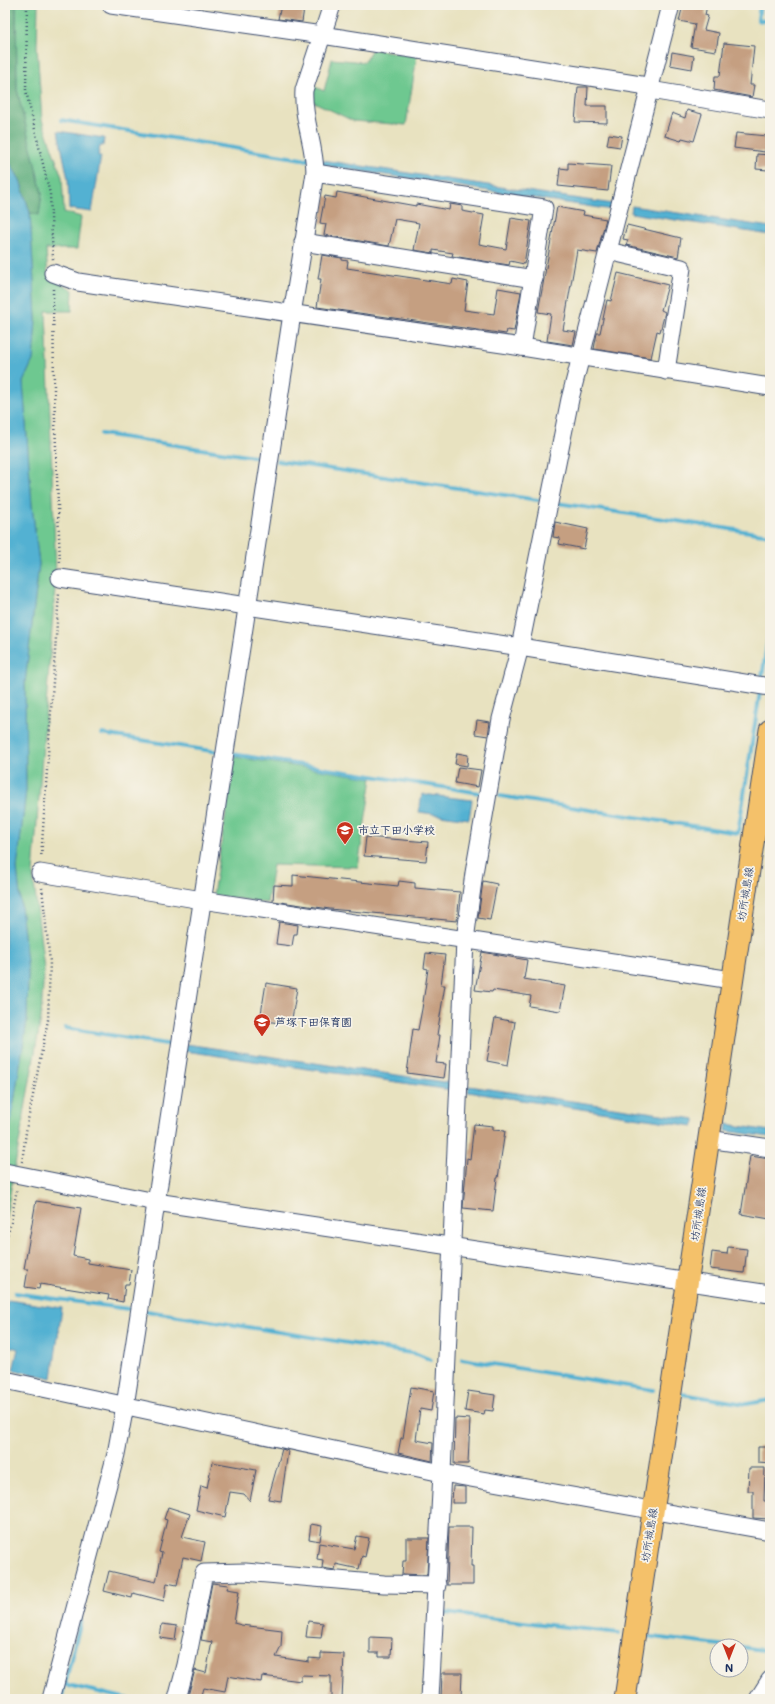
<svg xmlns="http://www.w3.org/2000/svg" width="775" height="1704" viewBox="0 0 775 1704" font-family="Mali,'Klee One',sans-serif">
  <rect width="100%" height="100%" fill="#f7f3e8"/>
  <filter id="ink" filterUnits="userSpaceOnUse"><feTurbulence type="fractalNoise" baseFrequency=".025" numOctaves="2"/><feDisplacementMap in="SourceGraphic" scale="8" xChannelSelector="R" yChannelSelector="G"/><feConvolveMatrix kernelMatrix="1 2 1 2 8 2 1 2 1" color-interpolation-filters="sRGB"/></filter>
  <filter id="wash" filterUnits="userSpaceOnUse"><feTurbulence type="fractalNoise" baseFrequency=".012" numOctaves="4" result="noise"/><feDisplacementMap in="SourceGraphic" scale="16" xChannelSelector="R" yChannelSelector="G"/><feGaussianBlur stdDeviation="0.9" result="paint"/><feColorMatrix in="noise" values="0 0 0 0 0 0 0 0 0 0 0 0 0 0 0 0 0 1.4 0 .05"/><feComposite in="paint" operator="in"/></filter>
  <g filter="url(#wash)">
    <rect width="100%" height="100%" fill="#e8e2c0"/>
    <!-- green -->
    <g fill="#6ec890" stroke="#447c77">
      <path d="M16,5H38L37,46L42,120L62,177L64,212L81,217L77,249H46L48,277L73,290L72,311H46L56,576L33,874L44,969L41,1018L5,1222V1158L27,1021L28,973L17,868L26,790L25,683L39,564L32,506L23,382L33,360L36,319L30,213L39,214L42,193L17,90Z"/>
      <path d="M372,49L417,56L406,125L353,121L308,99L311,85L324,91L332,59L364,62Z"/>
      <path d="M235,757L372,778L358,867L273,865L267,903L213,895Z"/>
    </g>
    <!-- forest -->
    <path fill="#5aac7a" stroke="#3a6e6c" d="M5,5H16L17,90L42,193L39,215L30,213L20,180L5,155Z"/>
    <!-- water -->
    <g fill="#53b1d2" stroke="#377098">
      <path d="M58,131L104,138L103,146H100L98,156H101L92,212L69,209L68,179Z"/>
      <path d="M5,155L20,180L30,213L36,319L33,360L23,382L32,506L39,564L25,683L26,790L17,868L28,973L27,1021L5,1158Z"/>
      <path d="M322,160L613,204L612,210L321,165Z"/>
      <path d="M632,206L770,227V235L631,213Z"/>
      <path d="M422,794L472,800L469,819L419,812Z"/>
      <path d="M186,1044L451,1083V1090L185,1051Z"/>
      <path d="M469,1086L695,1119V1122L693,1126L468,1092Z"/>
      <path d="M727,1124L770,1131V1137L726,1131Z"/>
      <path d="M8,1300L62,1308L52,1378L13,1370L18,1349L5,1345V1309Z"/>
    </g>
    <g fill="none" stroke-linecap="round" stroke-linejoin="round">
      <!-- stream -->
      <g stroke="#53b1d2" stroke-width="4">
        <path d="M760,5L758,20L770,22"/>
        <path d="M61,120L308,160V157"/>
        <path d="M101,434L261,458"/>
        <path d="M278,461L538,500"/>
        <path d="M557,503L770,535"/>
        <path d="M762,678L770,624"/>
        <path d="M102,734L218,752"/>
        <path d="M232,754L480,793"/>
        <path d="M500,796L738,833L760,691"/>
        <path d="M65,1028L173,1045"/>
        <path d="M15,1293L128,1309"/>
        <path d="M147,1311L417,1354L431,1360"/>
        <path d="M462,1359L653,1390"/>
        <path d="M682,1394L746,1404L770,1400"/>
        <path d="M445,1613L619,1633"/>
        <path d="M644,1636L728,1646"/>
        <path d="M741,1647L770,1651"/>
        <path d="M764,1676L770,1666"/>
        <path d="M64,1684L128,1699"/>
        <path d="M61,1699L81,1620"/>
      </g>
    </g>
    <g id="blocks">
      <!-- building -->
      <g fill="#c59f81">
        <path d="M281,5L304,8L302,22L278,19Z"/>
        <path d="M683,5H707L705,15L708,16L704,30L719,33L716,51L691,47L695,24L679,21Z"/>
        <path d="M724,43L754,46L750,85H754L752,97L714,90L715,76H720Z"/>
        <path d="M672,52L694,56L692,69L670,65Z"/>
        <path d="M578,87H588L587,106H607V123L575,122Z"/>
        <path d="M687,110L702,114L694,141L682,138L681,141L665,136L672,113L685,118Z"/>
        <path d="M736,133L767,136L765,152L734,148Z"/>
        <path d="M609,134L622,136L620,147L607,145Z"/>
        <path d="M757,154L770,155L768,170L756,169Z"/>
        <path d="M568,163L611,166L608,191L558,186L560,168L568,169Z"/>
        <path d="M337,192L416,206V204L449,210L450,204L462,206V211L484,215L479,244L506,249L511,218L531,221L524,264L510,261L509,265L452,256L453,253L433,250V253L414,250L419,223L395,219L389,246L324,235L326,224L320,223L325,196L336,198Z"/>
        <path d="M557,207L584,212L583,215L606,219L597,253L577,250L563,330L576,332L573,345L547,341L551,314L538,312Z"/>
        <path d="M627,225L681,238L678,257L626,245L628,240L623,239Z"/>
        <path d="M322,255L342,258V260L348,261L347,268L452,284L453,279L468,282L464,310L494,314L498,288L521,292L514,331L507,330L506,334L317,307L321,279H318Z"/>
        <path d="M618,273L668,285L661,310L665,312L660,332L657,331L651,358L594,349L597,333H600L607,300L611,301Z"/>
        <path d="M555,522L588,529L584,549L559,544L560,538L553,537Z"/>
        <path d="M477,720L490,722L488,736L475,734Z"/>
        <path d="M457,753L468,755L467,766L455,764Z"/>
        <path d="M458,767L481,770L478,787L455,783Z"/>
        <path d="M366,837L428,842L426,861L364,856Z"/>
        <path d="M293,875L398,886L399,881L415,883V888L460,892L457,921L330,909L273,901L274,885L293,886Z"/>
        <path d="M483,881L497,884L490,920L478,918Z"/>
        <path d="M279,922L298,925L297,934H294L292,946L276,944Z"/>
        <path d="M482,952L527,960L524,979L565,986L560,1011L529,1006L531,996L493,990L492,992L475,990Z"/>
        <path d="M426,953L445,955L441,985H445L437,1035H440L436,1063L446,1064L444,1078L407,1073L413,1029L418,1030L422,1009L428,969L424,968Z"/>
        <path d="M266,983L297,988L291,1025L260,1020Z"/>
        <path d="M495,1018L515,1022L508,1065L487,1061Z"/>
        <path d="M474,1124L493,1126V1130L505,1131L498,1178H497L493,1211L463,1208L467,1158L470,1159Z"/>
        <path d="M750,1156L770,1159V1219L741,1214Z"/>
        <path d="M36,1201L81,1208L73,1256L88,1259V1263L131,1270L129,1284H125L123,1302L108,1299L109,1295L40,1284L39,1289L25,1287L28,1269H24Z"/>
        <path d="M728,1247L747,1249L744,1273L710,1269L712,1252L727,1254Z"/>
        <path d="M411,1387L434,1391L431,1411L420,1409L416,1440L433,1443L432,1461L398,1453L401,1438H403Z"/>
        <path d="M468,1391L495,1395L493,1411L485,1410L484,1414L465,1411Z"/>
        <path d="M455,1418L470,1419L468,1464H454Z"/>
        <path d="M758,1447H770V1463L758,1462Z"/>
        <path d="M282,1449L288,1451L281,1501L268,1499Z"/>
        <path d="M212,1462L256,1470L250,1501L244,1494L230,1492L225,1517L196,1510L201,1486L207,1488Z"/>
        <path d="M749,1468H765L764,1501H769L770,1519L753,1518V1491H748Z"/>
        <path d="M453,1486L465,1487V1503H452Z"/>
        <path d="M168,1507L190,1514L182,1537L205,1542L201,1561L183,1557L177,1585L167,1583L164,1601L133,1593L132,1598L104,1591L109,1571L156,1582L162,1553L159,1552L167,1520L164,1519Z"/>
        <path d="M311,1524L322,1526L320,1541L309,1539Z"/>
        <path d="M449,1527H472L471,1566H473V1585H447Z"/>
        <path d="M357,1536L369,1538L365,1557L362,1556L359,1569L336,1564L335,1570L322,1568L323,1560L317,1559L319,1543L354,1549Z"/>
        <path d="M406,1538H429L427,1575L402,1574L403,1561H406Z"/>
        <path d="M212,1583L228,1585L227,1589L239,1591L234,1623L241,1625L282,1630L281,1647L276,1657L309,1662V1658L321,1659V1653L344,1654L342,1699H331V1676L301,1675V1681L262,1676L261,1682L228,1676L225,1692L203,1688L200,1699L188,1696L195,1670L206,1673L212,1642L201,1640Z"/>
        <path d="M308,1621L323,1623L321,1638L306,1637Z"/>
        <path d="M162,1624L177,1626L175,1640L160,1638Z"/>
        <path d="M370,1637L392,1638L391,1657H379V1653H370Z"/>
        <path d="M442,1673H462L461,1699H441Z"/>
      </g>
    </g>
  </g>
  <g filter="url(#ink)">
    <use href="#blocks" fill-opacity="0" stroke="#3a4a6d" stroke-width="1"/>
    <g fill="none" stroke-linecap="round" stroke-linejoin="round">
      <!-- minor casing -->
      <g stroke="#3a4a6d" stroke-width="19">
        <g id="minor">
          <path d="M111,5L322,35L641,85L650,90L770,110"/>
          <path d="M315,173L544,208L522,347"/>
          <path d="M303,242L534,279"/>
          <path d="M608,251L682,268L666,371"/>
          <path d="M53,273L78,282L522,347L770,387"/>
          <path d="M60,578L520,647L770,687"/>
          <path d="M40,873L202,900L732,980"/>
          <path d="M708,1139L770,1148"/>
          <path d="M5,1172L156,1202L770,1294"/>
          <path d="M5,1380L442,1473L770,1531"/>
          <path d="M51,1699L116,1454L125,1406L292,314L315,173C315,145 302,118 304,90L332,5"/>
          <path d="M177,1699L186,1665L204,1573L245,1572L384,1584L437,1585"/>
          <path d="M430,1699L442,1473L465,940L474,873L501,719L520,647L570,399L671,5"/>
          <path d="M758,1699L770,1680"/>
        </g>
      </g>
      <!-- major casing -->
      <g stroke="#3a4a6d" stroke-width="23">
        <path id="major" d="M625,1699L770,730"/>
      </g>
      <!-- path -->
      <g stroke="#3a4a6d" stroke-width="2.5" stroke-dasharray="1 3" stroke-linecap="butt">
        <path d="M27,5L26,91L50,194L53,260"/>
        <path d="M53,289L54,390L60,564"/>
        <path d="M41,859L59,593"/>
        <path d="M22,1162L27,1125L48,1020L50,962L42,888"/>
        <path d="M5,1242L11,1223L17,1188"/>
      </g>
      <!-- minor -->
      <use href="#minor" stroke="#fff" stroke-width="17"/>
      <!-- major -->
      <use href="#major" stroke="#f4c16a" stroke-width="21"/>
    </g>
  </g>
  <!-- icons -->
  <defs>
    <g id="school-pin" transform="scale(0.9)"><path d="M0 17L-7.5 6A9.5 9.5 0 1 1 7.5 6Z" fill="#c8321e" stroke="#f7f3e8"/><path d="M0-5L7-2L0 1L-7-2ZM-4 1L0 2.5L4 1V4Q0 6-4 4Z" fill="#fff"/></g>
  </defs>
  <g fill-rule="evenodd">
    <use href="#school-pin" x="345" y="830"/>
    <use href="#school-pin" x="262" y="1022"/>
  </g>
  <g text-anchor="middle" stroke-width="3.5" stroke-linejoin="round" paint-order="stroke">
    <!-- poi labels -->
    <g font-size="11" font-weight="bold" fill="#1b2f5e" stroke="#f7f3e8" text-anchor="start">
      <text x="358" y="834">市立下田小学校</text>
      <text x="275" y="1026">芦塚下田保育園</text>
    </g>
    <!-- street labels -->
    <g font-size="11" fill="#1b2f5e" stroke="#f7f3e8">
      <text transform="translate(745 894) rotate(-81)" y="4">坊所城島線</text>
      <text transform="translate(698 1214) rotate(-82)" y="4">坊所城島線</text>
      <text transform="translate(649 1535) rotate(-81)" y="4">坊所城島線</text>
    </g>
  </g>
  <!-- margin -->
  <rect width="775" height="1704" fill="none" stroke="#f7f3e8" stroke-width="20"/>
  <!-- north arrow -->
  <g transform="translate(729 1658) rotate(180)"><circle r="19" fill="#f7f3e8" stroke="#9fa5b1"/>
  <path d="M0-3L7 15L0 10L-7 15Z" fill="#c8321e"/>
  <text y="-6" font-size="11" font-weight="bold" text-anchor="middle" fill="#1b2f5e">N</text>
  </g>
</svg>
